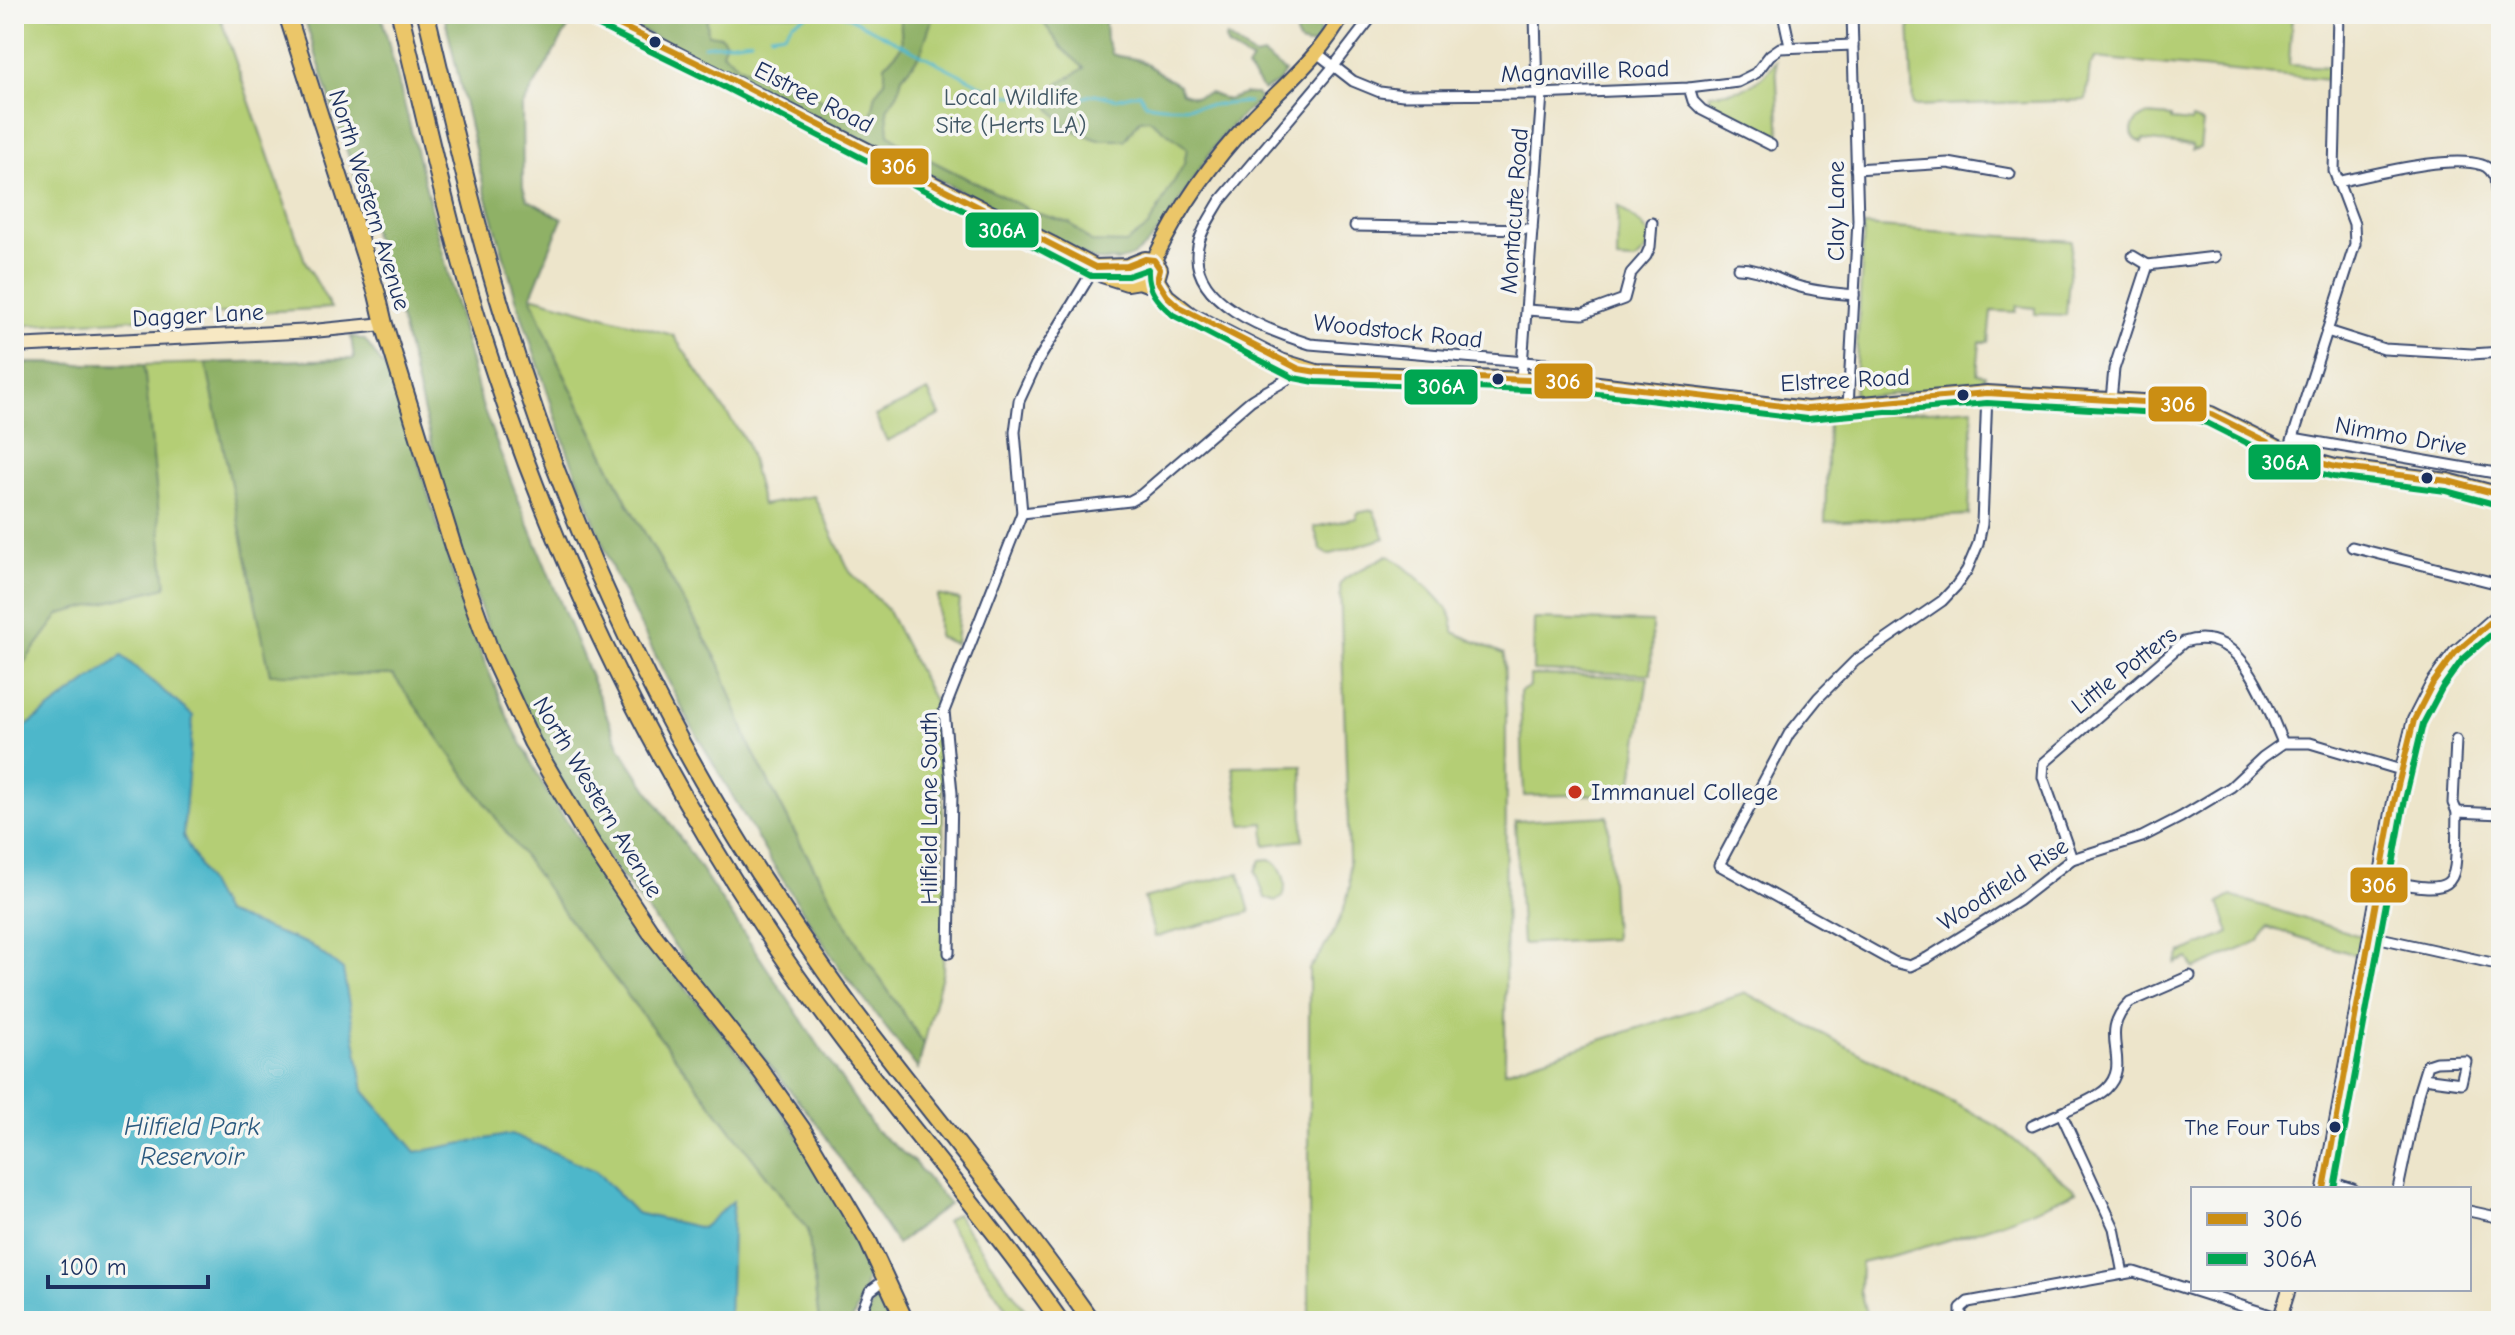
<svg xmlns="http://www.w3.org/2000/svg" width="2515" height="1335" viewBox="0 0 2515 1335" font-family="'Comic Neue',sans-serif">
  <rect width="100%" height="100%" fill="#f6f6f2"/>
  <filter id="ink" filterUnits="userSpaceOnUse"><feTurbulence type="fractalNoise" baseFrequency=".0125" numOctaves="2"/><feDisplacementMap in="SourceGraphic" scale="16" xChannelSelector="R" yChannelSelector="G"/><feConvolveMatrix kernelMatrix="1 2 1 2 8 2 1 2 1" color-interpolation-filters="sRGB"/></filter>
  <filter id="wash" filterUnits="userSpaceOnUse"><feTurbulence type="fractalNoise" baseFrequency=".006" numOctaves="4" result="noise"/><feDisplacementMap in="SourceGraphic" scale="32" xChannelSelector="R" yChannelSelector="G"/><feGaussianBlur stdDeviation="1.8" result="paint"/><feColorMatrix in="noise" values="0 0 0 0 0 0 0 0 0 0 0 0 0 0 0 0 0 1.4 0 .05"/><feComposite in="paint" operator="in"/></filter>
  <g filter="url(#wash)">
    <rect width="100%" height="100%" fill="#ede5cb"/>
    <!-- green -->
    <g fill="#b4ce74" stroke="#687e69" stroke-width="2">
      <path d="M14,14H219L305,261L331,308L14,326Z"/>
      <path d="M688,14H1042L1217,142L1152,239L1136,253L1116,262L737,79Z"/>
      <path d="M2003,14H2292L2289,65L2330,67L2328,80L2095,58L2090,66L2086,100L1913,106L1909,20Z"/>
      <path d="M1776,61L1780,144L1708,108L1709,94C1743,91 1755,89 1776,61Z"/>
      <path d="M2146,115L2171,117V120L2191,122L2192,119L2203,123L2200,148L2192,150V146L2143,140L2142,143C2126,136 2131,121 2146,115Z"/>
      <path d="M1618,206C1636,222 1668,236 1635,261L1617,260Z"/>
      <path d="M1864,226L2072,241L2066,315L2035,314V308L2017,306L2016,312L1991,311L1988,342H1980L1977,374L1985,375L1983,385L1854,398Z"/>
      <path d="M531,296L673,335L747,443L762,505L814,496L850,572L887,609L936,705L941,757L945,901L943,971L924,1044L864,955L799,841L749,744L719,663L628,504L557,360Z"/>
      <path d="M354,359L568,918L808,1230L819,1321H14V363L144,365Z"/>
      <path d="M928,391L940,415L887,441L875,416Z"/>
      <path d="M1973,408L1969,515L1825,522L1828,418Z"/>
      <path d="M1373,510L1385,538L1328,555L1321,550L1314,527L1357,518V513Z"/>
      <path d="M1388,555C1404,565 1447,601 1452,619C1453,623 1453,628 1453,632L1504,654L1506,714L1505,1071L1746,993L1997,1126L2076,1191C2014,1222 1929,1248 1861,1263L1860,1291L1868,1321H1309V969C1329,943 1343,920 1350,886L1340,584L1345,578Z"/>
      <path d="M938,595L960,600L956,644L938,637Z"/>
      <path d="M1534,619L1652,622L1651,674L1533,671Z"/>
      <path d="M1530,675L1648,677L1630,794L1524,796L1520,692L1530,686Z"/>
      <path d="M1302,765L1303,840L1265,845L1264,823L1242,825L1233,766Z"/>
      <path d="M1608,816L1614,939L1522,944L1515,821Z"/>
      <path d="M1270,859C1283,865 1288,884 1283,897L1276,901L1265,898L1256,871L1261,860Z"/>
      <path d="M1239,873L1250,912L1155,937L1144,898Z"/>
      <path d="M2231,896L2363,937L2359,956L2267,927L2260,941L2194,969L2188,958L2176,963L2181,953L2230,933L2219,903Z"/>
      <path d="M956,1214L1033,1321H1015L946,1221Z"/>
    </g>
    <!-- forest -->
    <g fill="#8fb166" stroke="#557062" stroke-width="2">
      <path d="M303,14H381L482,405L520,504L620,748L875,1130L914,1162L949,1204L897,1244L818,1125L699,978L606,856L556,773L521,706L484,618L454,534L401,320Z"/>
      <path d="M444,14H571L575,16L522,107L523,187L527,199L562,219L531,296L557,360L628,504L719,663L749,744L799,841L864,955L924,1044L918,1069L838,966L772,863L689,722L614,573L566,447L516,298L484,188Z"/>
      <path d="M608,14H711L707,21L708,34L721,36L726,42L722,52L742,68L782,81L864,121L872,113L876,93L885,81V65L902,46L900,14H934L920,55L902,77L898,93L887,109L889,134L905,147L946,168L1036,213L1070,223L1091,242L1126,243L1148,227L1184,164L1187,148L1149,119L1140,120L1125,140H1098L1068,128L1050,108V89L1084,68L1063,49L1037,14H1117L1105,22L1106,39L1112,54C1121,58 1130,57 1139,60C1150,65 1165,78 1179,85L1182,93L1195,97L1210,93L1227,100L1245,94H1256L1261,99C1245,112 1229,126 1217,143C1197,170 1162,237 1136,254C1122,262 1109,261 1094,260L823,120Z"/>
      <circle cx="1308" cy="33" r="12"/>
      <path d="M1227,37L1255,57L1263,55L1285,72L1278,83L1264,90C1257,85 1255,76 1247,69L1252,61L1228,47L1225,40Z"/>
      <path d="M351,336L365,340L387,371L407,426L467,619L508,718L547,792L611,888L627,920L649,947L665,962L749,1066L795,1130L861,1245C875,1275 863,1292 852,1321H819L808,1230L568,918L393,675L270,674L206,363L354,359Z"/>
      <path d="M14,363L144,365L166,587L60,614L14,676Z"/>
      <path d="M881,1296L892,1305L899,1321H865L874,1300Z"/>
    </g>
    <!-- water -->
    <path fill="#4db7ca" stroke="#347394" stroke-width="2" d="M122,656L193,716L183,836L224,913L311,945L343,970L364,1091L416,1152L512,1134L596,1171L636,1213L702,1228L733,1201L729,1321H14V735Z"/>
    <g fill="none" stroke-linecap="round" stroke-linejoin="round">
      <!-- stream -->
      <g stroke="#4db7ca" stroke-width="3">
        <path d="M842,14L1000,95L1049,98"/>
        <path d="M771,35L785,33L792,23L810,14"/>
        <path d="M704,46L751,40"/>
        <path d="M1059,100L1069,102L1095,94L1116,99L1139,93L1145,103C1170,111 1221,104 1249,102"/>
      </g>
    </g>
  </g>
  <g filter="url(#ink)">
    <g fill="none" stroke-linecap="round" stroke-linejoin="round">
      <!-- street casing -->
      <g stroke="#3a4a6e" stroke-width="13">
        <g id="street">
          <path d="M1374,14L1334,66L1220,201C1212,215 1201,230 1198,246C1187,302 1269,331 1310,344L1584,367"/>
          <path d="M1535,14L1537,94"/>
          <path d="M1783,14L1790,46"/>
          <path d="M1317,53L1353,81L1380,92L1403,95L1537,94L1689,88L1738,82L1756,73L1770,55L1780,48L1853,45"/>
          <path d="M1689,88L1693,101L1702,110L1771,145"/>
          <path d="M1856,169L1948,163L2010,174"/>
          <path d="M2337,182C2372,175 2449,154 2482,165C2489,167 2492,172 2495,178L2501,241"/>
          <path d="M1355,226L1532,229"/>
          <path d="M2133,256L2148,265L2215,257"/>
          <path d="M1738,268C1761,268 1776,280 1797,286C1816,292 1835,293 1854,295"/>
          <path d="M1527,310L1583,314L1624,299L1631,273L1646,256L1650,247L1652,223"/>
          <path d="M2327,331L2384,349L2472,354L2501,352"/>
          <path d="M1521,379L1542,94"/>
          <path d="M1987,393L1982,524L1978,544L1967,570L1956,586L1942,601L1855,661L1818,698L1789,734L1719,865L1894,962L1910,966L1927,958L2018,901L2072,859L2142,837L2181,817L2231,787L2263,757L2283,743H2310L2401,770"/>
          <path d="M2111,400L2114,369L2148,265"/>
          <path d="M1848,407L1858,220L1852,14"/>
          <path d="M2293,438L2501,474"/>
          <path d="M2288,453L2355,244L2354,224L2334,171L2338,14"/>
          <path d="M1022,513L1130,501L1141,495L1250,401C1262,392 1294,379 1299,369"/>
          <path d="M2352,547L2495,583L2501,587"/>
          <path d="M2456,740L2453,803L2457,812"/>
          <path d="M2072,859L2043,777L2044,763L2184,642C2243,623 2265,703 2283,743"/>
          <path d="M2381,880C2464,896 2455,889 2457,812L2501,814"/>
          <path d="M2371,936L2501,965"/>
          <path d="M949,953L952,793L944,711L1022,513L1015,432L1019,401L1036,364L1095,267"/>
          <path d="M2032,1126L2061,1113"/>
          <path d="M2327,1181L2353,1189"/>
          <path d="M2398,1189L2418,1094L2427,1065L2436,1062L2466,1061L2461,1083L2423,1078"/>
          <path d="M2469,1211L2501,1218"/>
          <path d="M2123,1274L2114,1228L2061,1113C2075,1106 2094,1100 2106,1089C2134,1061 2095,1035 2130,1002L2190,976"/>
          <path d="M858,1321L870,1291L886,1279"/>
          <path d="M1961,1321V1308L1968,1302L2134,1272L2280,1318"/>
        </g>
      </g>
      <!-- secondary casing -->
      <g stroke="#3a4a6e" stroke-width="16">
        <g id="secondary">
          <path d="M14,346L313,331L384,324"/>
          <path d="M2324,1189L2394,802L2414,720L2433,683L2455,653L2501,613"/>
          <path d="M2279,1321L2289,1289"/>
        </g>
      </g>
      <!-- primary casing -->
      <g stroke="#3a4a6e" stroke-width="18">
        <g id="primary">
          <path d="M597,14L1052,244L1095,267L1102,275L1127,283L1139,281L1147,284L1157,280"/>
          <path d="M1154,260C1179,209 1212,161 1251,120C1284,85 1320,57 1343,14"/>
          <path d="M1095,267L1127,266L1145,259L1154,260L1160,269L1157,280L1167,296L1191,315L1281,361L1317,372L1582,382L1807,409L1987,393L2178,404L2211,414L2295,456L2335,467L2448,481L2501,495"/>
        </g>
      </g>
      <!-- highway casing -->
      <g stroke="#3a4a6e" stroke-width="20">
        <g id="highway">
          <path d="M287,14L377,294L384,324L454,550L492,656L532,742L590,841L650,931L761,1071L802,1129L868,1241L905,1321"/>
          <path d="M400,14C429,134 455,256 495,374C560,570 651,756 764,928C854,1066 966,1187 1060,1321"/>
          <path d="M426,14C450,113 472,213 502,310C561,507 646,698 758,872C789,919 821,967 855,1013C933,1116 1017,1215 1091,1321"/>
        </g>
      </g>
      <!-- street -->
      <use href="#street" stroke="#fff" stroke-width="9"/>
      <!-- secondary -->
      <use href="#secondary" stroke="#f7e8c3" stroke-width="12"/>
      <!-- primary -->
      <use href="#primary" stroke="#ebc669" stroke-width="14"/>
      <!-- highway -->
      <use href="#highway" stroke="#ebc669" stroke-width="16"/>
      <!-- bus-1 casing -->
      <g stroke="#f6f6f2" stroke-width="12">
        <g id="bus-1">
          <path d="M597,14L726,77L1095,267L1127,266L1145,259L1154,260L1160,269L1157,280L1167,296L1179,307L1299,369L1317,372L1582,382L1807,409L1987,393L2178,404L2211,414L2295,456L2335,467L2448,481L2501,495"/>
          <path d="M2324,1189L2394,802L2414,720L2433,683L2455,653L2501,613"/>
        </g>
      </g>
      <!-- bus-2 casing -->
      <g stroke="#f6f6f2" stroke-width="12">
        <g id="bus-2">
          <path d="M593,23L722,86L1091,276H1128L1148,269C1147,291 1157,301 1173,315L1294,378L1315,382L1581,392L1807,419L1987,403L2176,414L2207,423L2292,466L2334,477L2446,491L2498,505"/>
          <path d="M2334,1189L2404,804L2423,724L2442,688L2462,660L2501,626"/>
        </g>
      </g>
      <!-- bus-1 -->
      <use href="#bus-1" stroke="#cb8e13" stroke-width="6"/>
      <!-- bus-2 -->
      <use href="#bus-2" stroke="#00a651" stroke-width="6"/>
    </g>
  </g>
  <!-- markers -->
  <g fill="#1b2f5e" stroke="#f6f6f2" stroke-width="3">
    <circle cx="655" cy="42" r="7"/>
    <circle cx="1498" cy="379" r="7"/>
    <circle cx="1963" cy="395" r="7"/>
    <circle cx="2427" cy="478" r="7"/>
    <circle cx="2335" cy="1127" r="7"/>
  </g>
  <circle fill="#c8321e" stroke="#f6f6f2" stroke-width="3" cx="1575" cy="792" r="8"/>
  <g text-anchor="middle" stroke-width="7" stroke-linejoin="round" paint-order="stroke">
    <!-- bus labels -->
    <g font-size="22" fill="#1b2f5e" stroke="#f6f6f2" text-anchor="end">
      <text x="2320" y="1135">The Four Tubs</text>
    </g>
    <!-- street labels -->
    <g font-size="24" fill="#1b2f5e" stroke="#f6f6f2">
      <text transform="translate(1585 71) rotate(-2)" y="8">Magnaville Road</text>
      <text transform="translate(814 97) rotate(27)" y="8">Elstree Road</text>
      <text transform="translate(370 200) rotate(73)" y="8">North Western Avenue</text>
      <text transform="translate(1514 211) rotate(-86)" y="8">Montacute Road</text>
      <text transform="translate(1836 211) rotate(-90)" y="8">Clay Lane</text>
      <text transform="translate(198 315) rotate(-3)" y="8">Dagger Lane</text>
      <text transform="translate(1398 331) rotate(6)" y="8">Woodstock Road</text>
      <text transform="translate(1845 380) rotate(-3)" y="8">Elstree Road</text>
      <text transform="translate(2401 436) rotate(10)" y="8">Nimmo Drive</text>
      <text transform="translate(2124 670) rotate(-38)" y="8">Little Potters</text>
      <text transform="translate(598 797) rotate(59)" y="8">North Western Avenue</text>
      <text transform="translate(929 808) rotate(-90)" y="8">Hilfield Lane South</text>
      <text transform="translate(2003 884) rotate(-33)" y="8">Woodfield Rise</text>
    </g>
    <!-- park labels -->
    <g font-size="24" fill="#415764" stroke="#f6f6f2">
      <text x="1011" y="105">Local Wildlife<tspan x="1011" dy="28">Site (Herts LA)</tspan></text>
    </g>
    <!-- poi labels -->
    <g font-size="24" fill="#1b2f5e" stroke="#f6f6f2" text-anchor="start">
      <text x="1591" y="800">Immanuel College</text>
    </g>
    <!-- water labels -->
    <g font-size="26" font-style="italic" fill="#2a587e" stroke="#f6f6f2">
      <text x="192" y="1135">Hilfield Park<tspan x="192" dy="30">Reservoir</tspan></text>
    </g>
  </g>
  <g stroke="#f6f6f2" stroke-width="3">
    <rect x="869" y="147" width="61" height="39" rx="8" fill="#cb8e13"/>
    <rect x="964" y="211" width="76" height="38" rx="8" fill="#00a651"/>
    <rect x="1533" y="362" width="61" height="38" rx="8" fill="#cb8e13"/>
    <rect x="1403" y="368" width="76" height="38" rx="8" fill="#00a651"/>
    <rect x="2147" y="385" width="61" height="38" rx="8" fill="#cb8e13"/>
    <rect x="2247" y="443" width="75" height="38" rx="8" fill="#00a651"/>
    <rect x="2349" y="866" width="60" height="38" rx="8" fill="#cb8e13"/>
  </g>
  <g font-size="22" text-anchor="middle" font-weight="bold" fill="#fff">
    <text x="899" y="174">306</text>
    <text x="1002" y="238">306A</text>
    <text x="1563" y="389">306</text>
    <text x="1441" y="394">306A</text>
    <text x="2178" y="412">306</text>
    <text x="2285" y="470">306A</text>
    <text x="2379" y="893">306</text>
  </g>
  <!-- margin -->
  <rect width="2515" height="1335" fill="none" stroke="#f6f6f2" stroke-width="48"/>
  <!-- legend -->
  <rect x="2191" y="1187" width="280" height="104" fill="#f6f6f2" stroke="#9ea6b7" stroke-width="2"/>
  <rect x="2207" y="1213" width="40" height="12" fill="#cb8e13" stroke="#9ea6b7" stroke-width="2"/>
  <text x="2263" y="1227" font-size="24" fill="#1b2f5e">306</text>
  <rect x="2207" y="1253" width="40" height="12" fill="#00a651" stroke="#9ea6b7" stroke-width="2"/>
  <text x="2263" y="1267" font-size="24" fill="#1b2f5e">306A</text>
  <!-- scale -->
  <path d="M48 1275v12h160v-12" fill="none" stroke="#1b2f5e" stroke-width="4"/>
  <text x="60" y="1275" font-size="24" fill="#1b2f5e" stroke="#f6f6f2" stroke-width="6" paint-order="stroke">100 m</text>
</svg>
